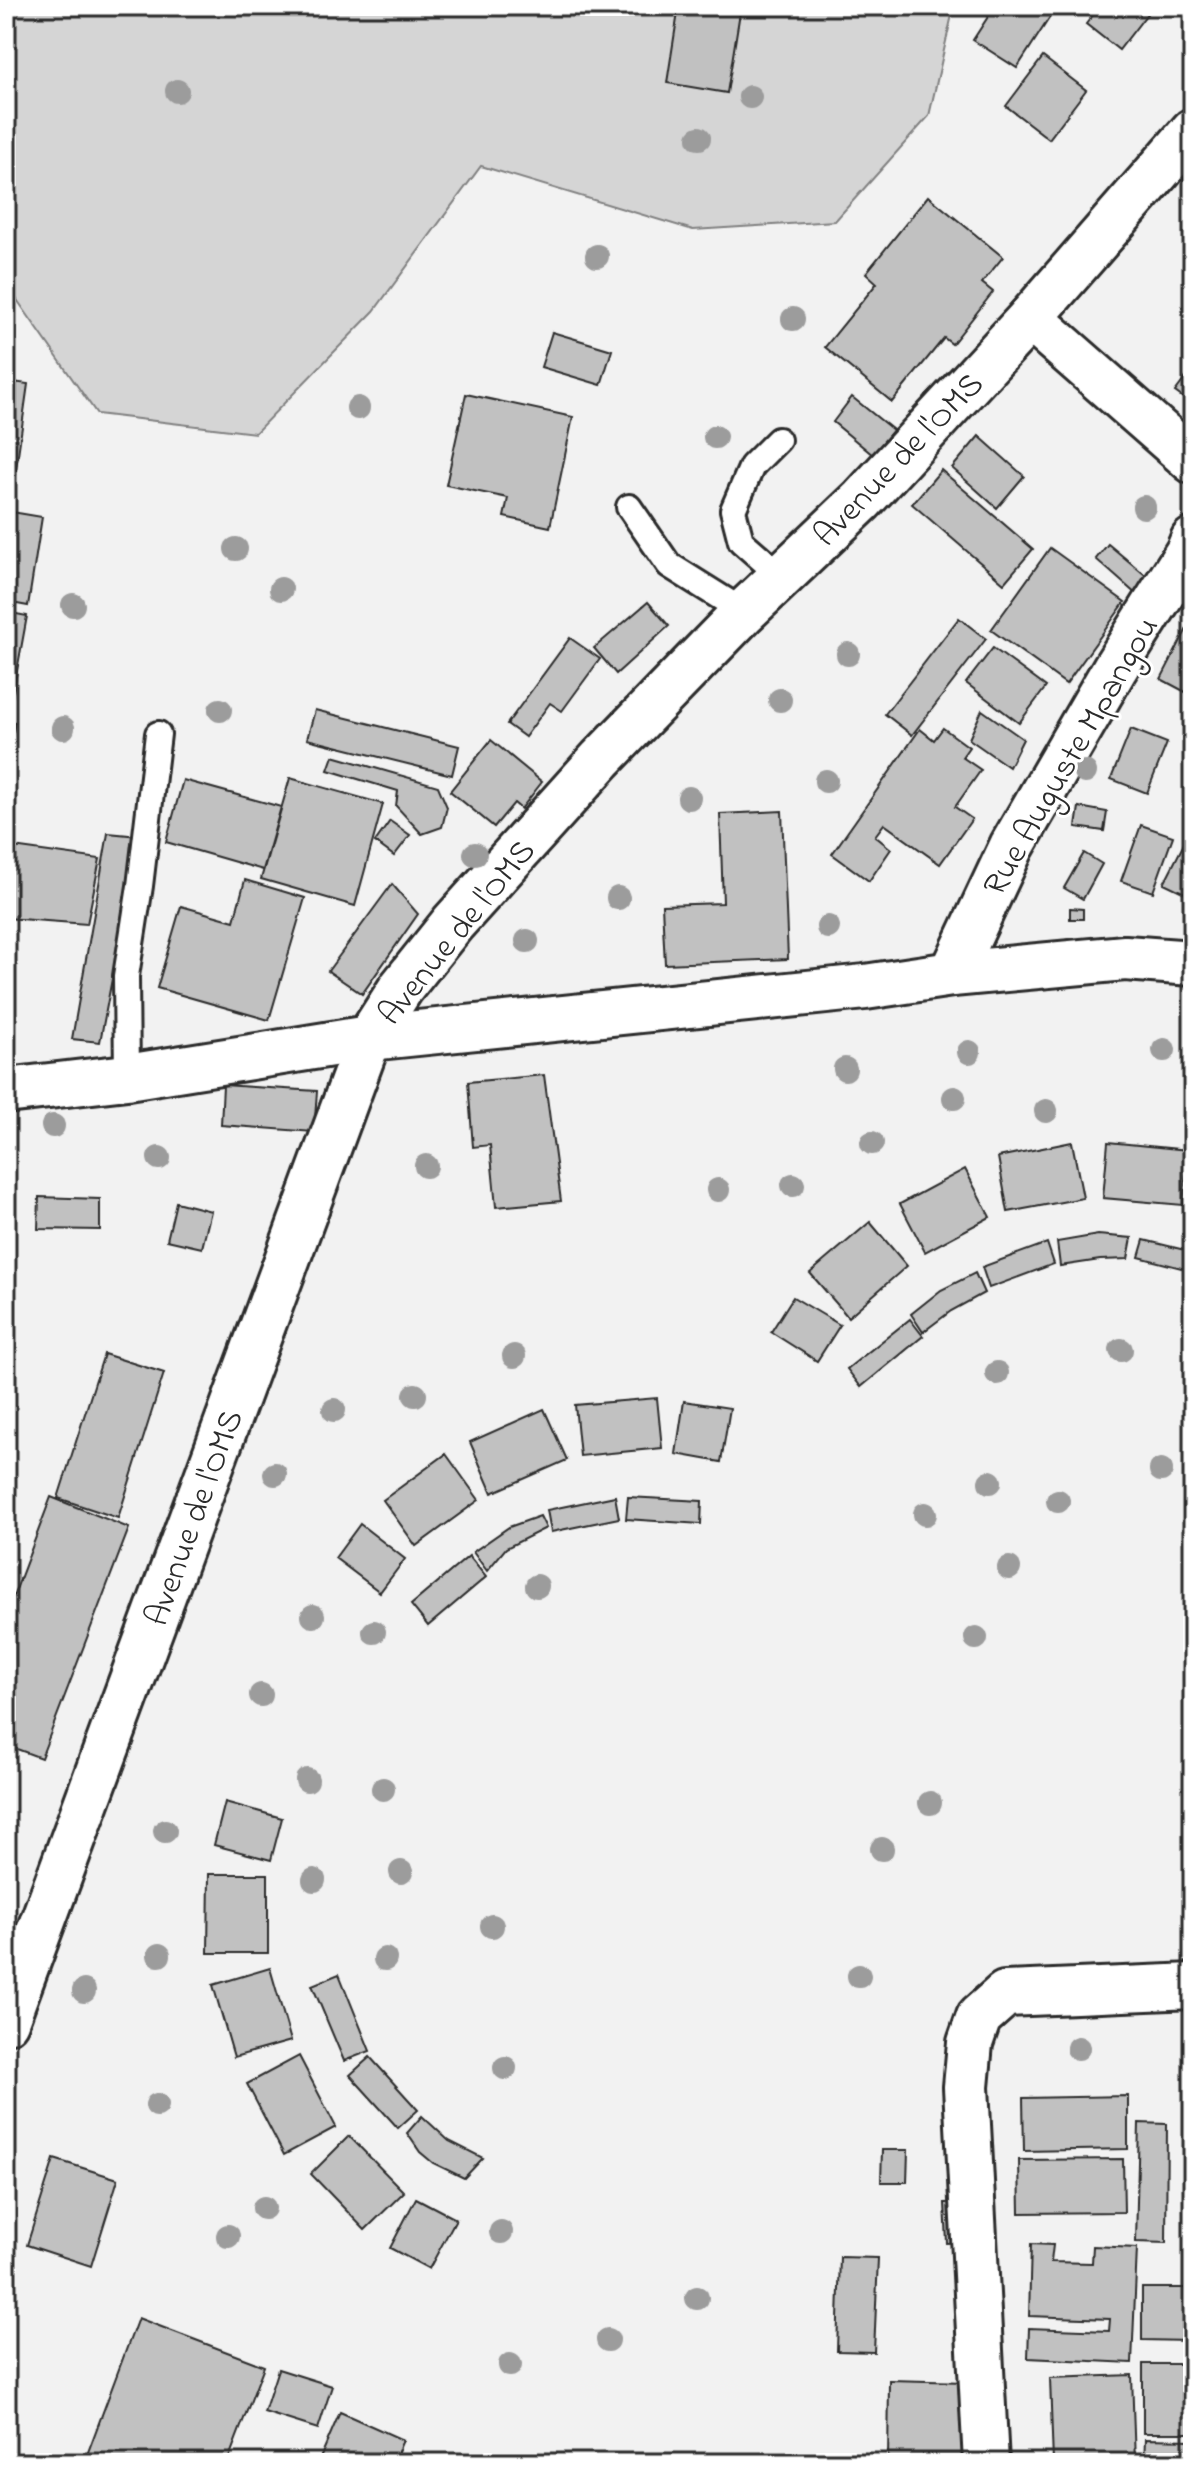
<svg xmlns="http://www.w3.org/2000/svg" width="1199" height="2469" viewBox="0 0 1199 2469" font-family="'Indie Flower',sans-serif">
  <rect width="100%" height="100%" fill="#f2f2f2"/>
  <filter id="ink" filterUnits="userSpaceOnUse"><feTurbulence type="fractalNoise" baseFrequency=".0125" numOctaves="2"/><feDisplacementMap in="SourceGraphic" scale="16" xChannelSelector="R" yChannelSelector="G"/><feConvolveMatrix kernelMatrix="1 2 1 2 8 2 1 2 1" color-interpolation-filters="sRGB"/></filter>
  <g filter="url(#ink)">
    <!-- green -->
    <path fill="#d5d5d5" stroke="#808080" stroke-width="2" d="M6,6H954L929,116L835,221L693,230L481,166L374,311L255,433L97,414L6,284Z"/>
    <!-- building -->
    <g fill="#c1c1c1" stroke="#2b2b2b" stroke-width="2">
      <path d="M679,6H741L727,93L667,83Z"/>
      <path d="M995,6H1057L1017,68L973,40Z"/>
      <path d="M1100,6H1153L1119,50L1086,24Z"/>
      <path d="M1043,57L1086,90L1049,139L1006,106Z"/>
      <path d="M928,196L1003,257L982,283L993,292L952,344L944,338L892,402L825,347L877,283L866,273Z"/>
      <path d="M552,332L612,350L601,385L541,367Z"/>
      <path d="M1193,368V405L1175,392Z"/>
      <path d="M6,381L28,384L15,476L6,475Z"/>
      <path d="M466,394L573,417L550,527L504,517L508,498L446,485Z"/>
      <path d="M852,397L893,430L873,455L833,422Z"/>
      <path d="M979,436L1024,476L997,508L952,468Z"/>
      <path d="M941,470L1033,549L1004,583L912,504Z"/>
      <path d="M6,511L42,517L28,606L6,602Z"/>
      <path d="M1108,544L1150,579L1137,595L1096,559Z"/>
      <path d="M1050,548L1125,602L1066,684L991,630Z"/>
      <path d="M648,602L669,626L616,674L594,648Z"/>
      <path d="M6,612L27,616L9,715L6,714Z"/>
      <path d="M1193,617V696L1161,679Z"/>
      <path d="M959,618L986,639L912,735L885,714Z"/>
      <path d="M570,638L600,659L562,711L550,703L525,737L507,724Z"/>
      <path d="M993,648L1046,687L1019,723L966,683Z"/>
      <path d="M315,710L459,746L452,775L307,739Z"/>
      <path d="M982,710L1023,739L1009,767L969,739Z"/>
      <path d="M6,720L15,722L6,772Z"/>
      <path d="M943,728L969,747L962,757L981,770L955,807L972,819L940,864L884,824L875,836L891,849L869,881L832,854L920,729L934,740Z"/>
      <path d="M1131,729L1167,743L1147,793L1111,779Z"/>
      <path d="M491,740L542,782L521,809L514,803L494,827L450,791Z"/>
      <path d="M333,756L438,786L447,807L442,827L422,834L396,806L398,791L328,770Z"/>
      <path d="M290,778L383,804L355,906L261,879Z"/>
      <path d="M183,780L281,807L263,870L166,842Z"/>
      <path d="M1079,807L1107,812L1104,831L1076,827Z"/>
      <path d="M782,811L788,959L665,964L662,905L723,903L720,814Z"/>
      <path d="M390,821L410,835L394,856L375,842Z"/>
      <path d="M1141,825L1173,836L1153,892L1121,881Z"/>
      <path d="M1193,826V897L1164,883Z"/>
      <path d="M108,833L139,836L100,1042L72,1039Z"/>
      <path d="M6,846L100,859L87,924L6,918Z"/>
      <path d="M1084,853L1102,864L1083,899L1064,888Z"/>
      <path d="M245,880L305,898L269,1020L157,988L181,906L234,921Z"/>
      <path d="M392,884L418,914L362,994L328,971Z"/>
      <path d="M1070,908L1083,909V919H1070Z"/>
      <path d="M544,1075L561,1201L496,1207L490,1145L473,1147L468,1082Z"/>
      <path d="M223,1085L317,1091L314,1132L221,1125Z"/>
      <path d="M1072,1142L1083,1198L1008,1212L998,1157Z"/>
      <path d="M1108,1142L1188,1150L1183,1205L1103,1198Z"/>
      <path d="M965,1169L990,1217L925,1252L900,1204Z"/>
      <path d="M39,1197L100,1199V1230L38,1229Z"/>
      <path d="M176,1202L211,1211L202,1248L167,1240Z"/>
      <path d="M870,1222L907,1266L848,1317L810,1273Z"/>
      <path d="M1098,1235L1132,1238L1128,1259L1100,1260L1060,1266L1057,1242Z"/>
      <path d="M1144,1240L1193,1252V1271L1139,1257Z"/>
      <path d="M1047,1243L1054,1264L989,1288L982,1267Z"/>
      <path d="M975,1273L984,1293L951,1311L923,1332L911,1314L941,1290Z"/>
      <path d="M793,1297L840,1325L817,1361L771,1332Z"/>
      <path d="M910,1319L923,1336L861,1387L847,1369Z"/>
      <path d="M104,1354L164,1373L118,1518L58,1498Z"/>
      <path d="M657,1398L662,1448L580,1456L575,1405Z"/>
      <path d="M684,1401L730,1408L721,1462L676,1454Z"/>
      <path d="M544,1409L567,1460L492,1493L470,1442Z"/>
      <path d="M446,1454L479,1500L416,1546L383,1500Z"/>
      <path d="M615,1496L619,1518L551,1532L547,1510Z"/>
      <path d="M51,1497L129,1528L41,1758L6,1745V1616Z"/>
      <path d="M628,1497L702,1501L701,1524L626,1519Z"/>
      <path d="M540,1516L546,1528L506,1548L487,1571L473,1552L509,1527Z"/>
      <path d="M360,1524L405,1559L380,1592L335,1558Z"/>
      <path d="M469,1556L486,1577L428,1626L411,1605Z"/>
      <path d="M225,1802L282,1818L271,1860L214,1845Z"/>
      <path d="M209,1874H268V1953H208Z"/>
      <path d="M270,1968L291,2041L234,2057L213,1985Z"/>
      <path d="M339,1974L370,2051L344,2061L312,1985Z"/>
      <path d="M299,2056L336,2127L284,2155L247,2084Z"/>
      <path d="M370,2057L418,2110L398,2128L350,2075Z"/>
      <path d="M1128,2096V2149L1024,2151L1023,2098Z"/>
      <path d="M422,2116L449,2141L483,2158L464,2178L433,2163L420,2152L407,2133Z"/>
      <path d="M1139,2123L1167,2124L1166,2243L1136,2242Z"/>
      <path d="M349,2136L404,2192L365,2230L311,2174Z"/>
      <path d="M882,2150H908L907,2182H881Z"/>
      <path d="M54,2159L118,2179L91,2266L27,2245Z"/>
      <path d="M1123,2159L1124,2212L1020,2213L1019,2160Z"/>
      <path d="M416,2198L456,2219L429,2269L390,2248Z"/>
      <path d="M967,2202L969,2242L947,2243L945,2203Z"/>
      <path d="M1031,2244L1053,2245L1051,2262L1092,2263L1093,2246L1137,2248L1132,2363L1028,2358L1029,2328L1109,2331L1110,2319L1029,2316Z"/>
      <path d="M840,2257L878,2258L874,2352L837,2351Z"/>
      <path d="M1142,2288H1189V2341L1142,2340Z"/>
      <path d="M138,2318L264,2366L227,2463H84Z"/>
      <path d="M1143,2364H1193L1191,2433H1143Z"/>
      <path d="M278,2369L332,2386L318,2429L264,2412Z"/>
      <path d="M1132,2375L1135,2463H1053L1050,2378Z"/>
      <path d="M889,2380L966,2382L965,2463H888Z"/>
      <path d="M340,2412L403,2440L393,2463H318Z"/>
      <path d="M1145,2439L1193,2440V2463H1144Z"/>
    </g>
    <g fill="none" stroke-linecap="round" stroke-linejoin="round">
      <!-- lane casing -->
      <g stroke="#2b2b2b" stroke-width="30">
        <g id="lane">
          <path d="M778,440L752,466L733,510L741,541L781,576"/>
          <path d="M629,507L669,565L744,612"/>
          <path d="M127,1077L126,976L140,886L158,734"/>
        </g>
      </g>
      <!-- street casing -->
      <g stroke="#2b2b2b" stroke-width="50">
        <g id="street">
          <path d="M1030,318L1193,461"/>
          <path d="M952,974L1012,846L1115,668L1188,552L1193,540"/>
          <path d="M6,1091L127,1077L369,1038L865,987L952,974L1125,958L1193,963"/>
          <path d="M986,2463L966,2087L970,2043L979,2017L1005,1994L1193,1986"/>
        </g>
      </g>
      <!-- secondary casing -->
      <g stroke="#2b2b2b" stroke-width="50">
        <path id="secondary" d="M6,2021L369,1038L401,988L453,923L601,759L744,612L862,500L1030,318L1193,131"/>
      </g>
      <!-- lane -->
      <use href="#lane" stroke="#fff" stroke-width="24"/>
      <!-- street -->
      <use href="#street" stroke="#fff" stroke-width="44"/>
      <!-- secondary -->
      <use href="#secondary" stroke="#fff" stroke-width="44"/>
    </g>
    <!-- trees -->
    <g fill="#9c9c9c">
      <circle cx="177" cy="91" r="12"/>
      <circle cx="750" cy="97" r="12"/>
      <circle cx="699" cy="138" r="12"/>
      <circle cx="597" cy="256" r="12"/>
      <circle cx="793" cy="319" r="12"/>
      <circle cx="358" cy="408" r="12"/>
      <circle cx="715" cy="437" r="12"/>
      <circle cx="1144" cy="507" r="12"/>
      <circle cx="236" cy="549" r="12"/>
      <circle cx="281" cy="589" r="12"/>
      <circle cx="73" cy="605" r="12"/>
      <circle cx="848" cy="654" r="12"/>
      <circle cx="780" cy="700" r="12"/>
      <circle cx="220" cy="710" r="12"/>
      <circle cx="63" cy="728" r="12"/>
      <circle cx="1085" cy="772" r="12"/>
      <circle cx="826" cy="781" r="12"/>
      <circle cx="689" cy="798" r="12"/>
      <circle cx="475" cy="854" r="12"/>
      <circle cx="618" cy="898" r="12"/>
      <circle cx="828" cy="927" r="12"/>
      <circle cx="527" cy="941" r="12"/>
      <circle cx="1164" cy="1050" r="12"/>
      <circle cx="969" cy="1052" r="12"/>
      <circle cx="845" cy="1069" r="12"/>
      <circle cx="954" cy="1098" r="12"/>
      <circle cx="1046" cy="1111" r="12"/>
      <circle cx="53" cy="1126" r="12"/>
      <circle cx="872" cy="1143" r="12"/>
      <circle cx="159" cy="1158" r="12"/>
      <circle cx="426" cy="1166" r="12"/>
      <circle cx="793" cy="1185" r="12"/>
      <circle cx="718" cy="1190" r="12"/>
      <circle cx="1121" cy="1350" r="12"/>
      <circle cx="514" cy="1356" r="12"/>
      <circle cx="997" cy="1373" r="12"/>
      <circle cx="415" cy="1395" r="12"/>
      <circle cx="334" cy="1410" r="12"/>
      <circle cx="1161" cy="1470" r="12"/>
      <circle cx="275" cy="1474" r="12"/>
      <circle cx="990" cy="1482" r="12"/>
      <circle cx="1058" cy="1501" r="12"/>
      <circle cx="925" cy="1514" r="12"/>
      <circle cx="1009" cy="1568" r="12"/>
      <circle cx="537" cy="1586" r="12"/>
      <circle cx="313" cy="1616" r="12"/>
      <circle cx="374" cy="1632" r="12"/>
      <circle cx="976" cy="1638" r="12"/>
      <circle cx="261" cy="1695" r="12"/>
      <circle cx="307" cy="1780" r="12"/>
      <circle cx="383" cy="1789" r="12"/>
      <circle cx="930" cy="1803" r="12"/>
      <circle cx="165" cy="1831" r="12"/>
      <circle cx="882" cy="1849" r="12"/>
      <circle cx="401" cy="1872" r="12"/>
      <circle cx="314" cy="1880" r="12"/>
      <circle cx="492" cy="1926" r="12"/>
      <circle cx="159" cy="1955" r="12"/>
      <circle cx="385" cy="1959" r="12"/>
      <circle cx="859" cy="1976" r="12"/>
      <circle cx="84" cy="1991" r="12"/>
      <circle cx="1078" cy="2048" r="12"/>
      <circle cx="505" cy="2068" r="12"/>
      <circle cx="157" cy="2105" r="12"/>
      <circle cx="264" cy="2208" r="12"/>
      <circle cx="501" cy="2232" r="12"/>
      <circle cx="228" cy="2236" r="12"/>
      <circle cx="697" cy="2298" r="12"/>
      <circle cx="608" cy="2340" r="12"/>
      <circle cx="510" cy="2365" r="12"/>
    </g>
  </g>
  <g text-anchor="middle" stroke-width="6" stroke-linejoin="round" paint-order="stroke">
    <!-- street labels -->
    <g font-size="34" fill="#2b2b2b" stroke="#fff">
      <text transform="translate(897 458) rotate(-46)" y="12">Avenue de l'OMS</text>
      <text transform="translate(1069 755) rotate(-60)" y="12">Rue Auguste Mpangou</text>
      <text transform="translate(455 931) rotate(-51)" y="12">Avenue de l'OMS</text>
      <text transform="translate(192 1517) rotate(-70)" y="12">Avenue de l'OMS</text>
    </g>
  </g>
  <!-- margin -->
  <rect width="1199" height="2469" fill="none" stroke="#fff" stroke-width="32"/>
  <rect x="16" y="16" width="1167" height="2437" fill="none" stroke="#2b2b2b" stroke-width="3" filter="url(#ink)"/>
</svg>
